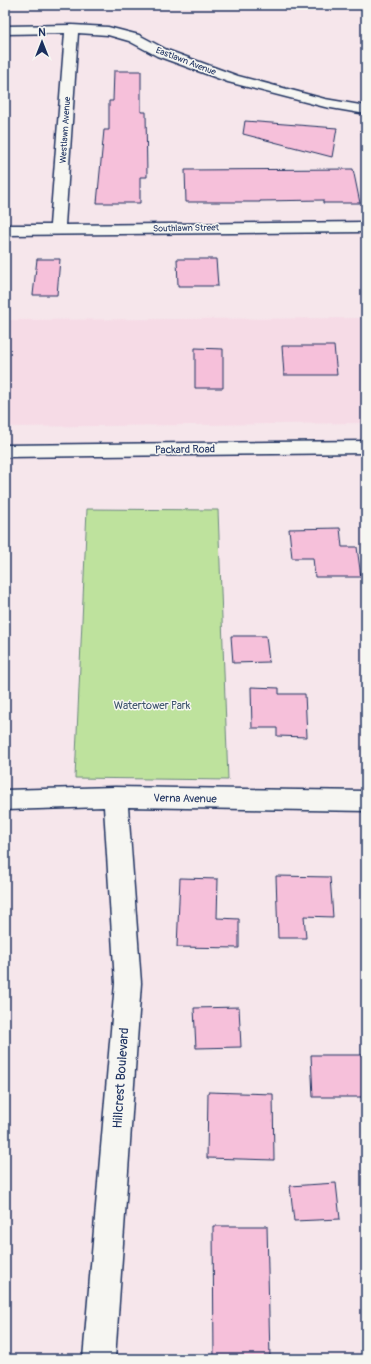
<svg xmlns="http://www.w3.org/2000/svg" width="371" height="1364" viewBox="0 0 371 1364" font-family="Pangolin,sans-serif">
  <rect width="100%" height="100%" fill="#f6e6eb"/>
  <filter id="ink" filterUnits="userSpaceOnUse"><feTurbulence type="fractalNoise" baseFrequency=".025" numOctaves="2"/><feDisplacementMap in="SourceGraphic" scale="8" xChannelSelector="R" yChannelSelector="G"/><feConvolveMatrix kernelMatrix="1 2 1 2 8 2 1 2 1" color-interpolation-filters="sRGB"/></filter>
  <g filter="url(#ink)">
    <path fill="#f6dbe6" d="M366,318V423L5,427V320Z"/>
    <path fill="#bee29d" stroke="#6c887e" d="M87,509L218,510L228,780L75,778Z"/>
    <path fill="#f6c0da" stroke="#1b2f5e" d="M114,71H141V112H146L147,177H140V203H97L104,130H109V101H113Z
      M245,121L337,128L332,157L243,134Z
      M353,169L360,203H323V200L260,201V202H186L185,170Z
      M37,259H60L57,295H33Z
      M177,259H216L218,286H178Z
      M282,346H334L337,375H284Z
      M195,348L223,349V388H195Z
      M340,528L342,547H357L361,577H315L313,558H292L289,529Z
      M231,636H266L269,662L233,663Z
      M251,687L279,688V694H305L307,737L277,736V728H252Z
      M276,876L330,877L333,917L304,916L306,938H278Z
      M180,878L218,879L217,918L239,919V948L177,947Z
      M239,1007L241,1047L196,1048L194,1008Z
      M311,1055H366V1097H313Z
      M208,1092L273,1094L274,1160L207,1158Z
      M336,1183L340,1219L294,1221L290,1186Z
      M213,1226H267L270,1359H214Z"/>
    <g fill="none" stroke-linecap="round" stroke-linejoin="round">
      <g stroke="#1b2f5e" stroke-width="3">
        <path id="minor" d="M72,25L108,27L139,35L167,50L238,76L325,99L366,106V114L325,107L228,82L157,56L129,41L108,35L78,33L65,225L366,222V232L5,235V225H50L65,33L5,34V26Z
          M115,787L366,791V811L128,807L141,983L115,1359H83L115,983L104,807L5,810V790Z"/>
      </g>
      <g stroke="#1b2f5e" stroke-width="3">
        <path id="secondary" d="M366,441V453L5,457V445Z"/>
      </g>
      <use href="#minor" fill="#f6f6f2" fill-rule="evenodd"/>
      <use href="#secondary" fill="#f6f6f2" fill-rule="evenodd"/>
    </g>
  </g>
  <g text-anchor="middle" stroke-width="3" stroke-linejoin="round" paint-order="stroke">
    <g font-size="9" fill="#1b2f5e" stroke="#f6f6f2">
      <text transform="translate(186 61) rotate(21)" y="3">Eastlawn Avenue</text>
      <text transform="translate(65 130) rotate(-86)" y="3">Westlawn Avenue</text>
      <text transform="translate(186 228) rotate(-1)" y="3">Southlawn Street</text>
    </g>
    <g font-size="11" fill="#1b2f5e" stroke="#f6f6f2">
      <text transform="translate(185 449) rotate(-1)" y="4">Packard Road</text>
      <text transform="translate(185 798) rotate(1)" y="4">Verna Avenue</text>
    </g>
    <g font-size="11" fill="#3c536b" stroke="#f6f6f2">
      <text x="152" y="709">Watertower Park</text>
    </g>
    <g font-size="13" fill="#1b2f5e" stroke="#f6f6f2">
      <text transform="translate(120 1078) rotate(-86)" y="5">Hillcrest Boulevard</text>
    </g>
  </g>
  <rect width="371" height="1364" fill="none" stroke="#f6f6f2" stroke-width="20"/>
  <rect x="10" y="10" width="351" height="1344" fill="none" stroke="#1b2f5e" stroke-width="1.5" filter="url(#ink)"/>
  <g transform="translate(42 42)" stroke="#f6f6f2" stroke-width="3" paint-order="stroke">
  <path d="M0-3L7 15L0 10L-7 15Z" fill="#1b2f5e"/>
  <text y="-6" font-size="11" font-weight="bold" text-anchor="middle" fill="#1b2f5e">N</text>
  </g>
</svg>
